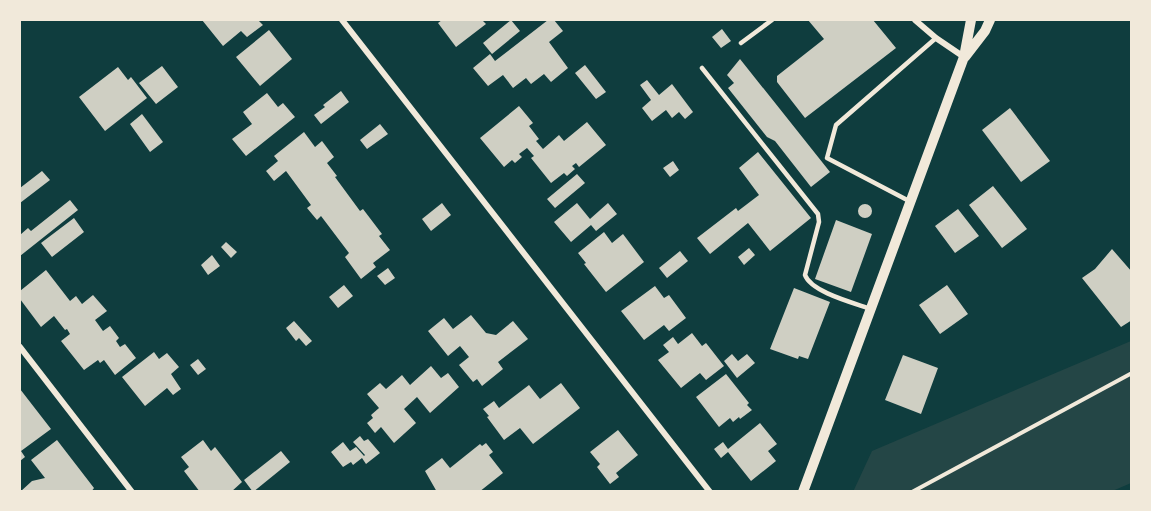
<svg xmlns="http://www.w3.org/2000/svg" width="1151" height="511" viewBox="0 0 1151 511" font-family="Barlow,sans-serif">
  <rect width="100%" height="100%" fill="#0f3d3e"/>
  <path fill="#244646" d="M1131,341V483L1110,492H853L872,451Z"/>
  <path fill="#cfcfc3" d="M202,20H258L263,25L247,37L241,31L223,46Z
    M442,20H482L486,24L456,47L438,23Z
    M511,20L520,31L492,54L483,43Z
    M548,20H554L563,31L549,42L568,68L551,82L544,74L531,84L526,78L513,88L503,75L488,86L473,68L490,54L495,61Z
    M808,20H873L896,48L805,118L777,82V76L824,39Z
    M722,29L731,41L721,48L712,37Z
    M269,30L292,59L260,86L236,57Z
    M740,59L830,172L811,187L775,141L767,137L728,88L734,83L727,75Z
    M585,65L606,92L596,99L575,73Z
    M162,66L178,87L156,104L139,83Z
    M118,67L128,80L131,77L147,98L105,131L79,97Z
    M647,80L659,95L672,84L693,112L685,119L679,112L672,118L666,110L652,121L642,108L651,100L640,85Z
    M341,91L349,102L321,124L314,115L325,107L323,105Z
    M267,93L278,107L283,103L295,117L246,156L232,139L252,124L243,112Z
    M519,106L533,123L529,126L539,139L536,141L543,149L559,135L564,141L587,122L606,145L579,167L576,163L572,166L575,169L567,176L564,173L551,183L531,158L534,156L527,148L519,154L522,157L515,163L512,160L504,167L480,138Z
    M1010,108L1050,161L1021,182L982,130Z
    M142,114L163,142L150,152L130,124Z
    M380,124L388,134L367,149L360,140Z
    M304,132L315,147L322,141L334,157L327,163L337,176L335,177L360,211L363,209L382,234L379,236L390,250L373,263L376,267L361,279L345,257L349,253L321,216L317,220L307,208L311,205L286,171L274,181L266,171L278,161L274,156Z
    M758,152L811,218L770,251L748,223L710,254L697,238L736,208L738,211L759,195L739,168Z
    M673,161L679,170L670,177L663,168Z
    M42,171L50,180L20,203V188Z
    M577,174L585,183L555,208L547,199Z
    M993,186L1027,229L1002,248L969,205Z
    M70,200L78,210L20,256V235L28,228L31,231Z
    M442,203L451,215L431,231L422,219Z
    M577,203L590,219L608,203L617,214L596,231L591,225L571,242L554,222Z
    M858 211a7 7 0 1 1 14 0a7 7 0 1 1-14 0Z
    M958,209L979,236L955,253L935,226Z
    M74,218L84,232L52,257L41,243Z
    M836,220L872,234L851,292L815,279Z
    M604,232L612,243L623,234L644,262L606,292L584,264L586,263L578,253Z
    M226,242L237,252L231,258L221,247Z
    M749,248L755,255L744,265L738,257Z
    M1112,249L1132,272V320L1121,327L1082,278L1095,269Z
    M680,251L688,261L667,278L659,268Z
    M212,255L220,266L208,275L201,265Z
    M388,268L395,278L385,285L377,276Z
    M46,270L70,301L76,296L82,304L93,295L107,311L95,320L103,331L110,326L119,338L116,341L120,347L125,344L136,358L115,375L104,360L100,363L98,360L84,370L61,341L70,334L67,329L65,330L54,316L41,327L20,299V291Z
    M344,285L353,296L338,308L329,297Z
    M947,285L968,314L940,334L919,305Z
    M655,286L664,298L669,295L686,318L669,331L664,325L644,340L621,311Z
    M794,288L830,302L808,359L799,356L798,359L770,349Z
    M471,315L486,333L496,335L513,321L528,339L498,362L503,369L482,386L477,379L473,382L459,365L469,357L460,346L448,356L428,331L444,318L453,329Z
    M294,321L312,341L306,346L299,338L296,341L286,328Z
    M692,333L702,346L706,343L724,366L706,380L700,373L681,388L658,360L669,352L663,345L673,337L678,344Z
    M154,352L159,359L167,353L179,367L171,374L181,389L173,395L167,388L145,406L122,377Z
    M732,354L738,361L747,354L755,363L737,378L724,361Z
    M903,355L938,368L921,414L885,400Z
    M198,359L206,369L198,375L190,365Z
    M431,366L441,378L448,373L459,387L430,413L417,397L404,409L416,423L394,443L381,427L375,433L367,423L373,418L371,415L379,408L367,394L380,383L386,389L402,375L410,385Z
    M726,374L749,403L747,405L752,410L740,419L739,417L733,422L730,418L719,427L696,397Z
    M561,383L580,408L533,444L520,428L504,440L487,417L489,416L483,409L494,401L499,408L529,385L540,399Z
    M20,389L51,429L21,451L25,457L20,461Z
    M760,423L777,444L768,451L776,461L751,481L728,452L721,458L714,449L723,442L728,449Z
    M618,430L638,455L616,473L619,477L610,484L597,467L600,464L590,452Z
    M360,436L364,441L368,439L380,453L366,464L362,458L353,465L351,462L343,467L331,452L343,442L350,451L356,447L364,456L365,455L353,442Z
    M57,440L94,488L91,492H20L32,481L45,478L31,460Z
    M203,440L211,451L215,447L242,482L231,492H200L184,471L189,467L181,457Z
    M486,443L493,452L489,455L503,473L479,492H437L425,471L442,458L450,468L480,444L482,446Z
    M281,451L290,462L253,492L244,480Z"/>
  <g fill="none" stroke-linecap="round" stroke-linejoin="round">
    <path stroke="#f1e9da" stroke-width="4" d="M912,492L1132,373"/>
    <path stroke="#f1e9da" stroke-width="4.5" d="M741,43L772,20
      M702,68L818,214L819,222L805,275C811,292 854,303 871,309
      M911,202L827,158L836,125L936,38"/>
    <path stroke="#f1e9da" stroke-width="6" d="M342,20L710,492
      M915,20L936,38L964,57
      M20,347L132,492"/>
    <path stroke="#f1e9da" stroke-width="10" d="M965,57L985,31L990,20
      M803,492L964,57L971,20"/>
  </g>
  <rect width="1151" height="511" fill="none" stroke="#f1e9da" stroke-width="42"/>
</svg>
